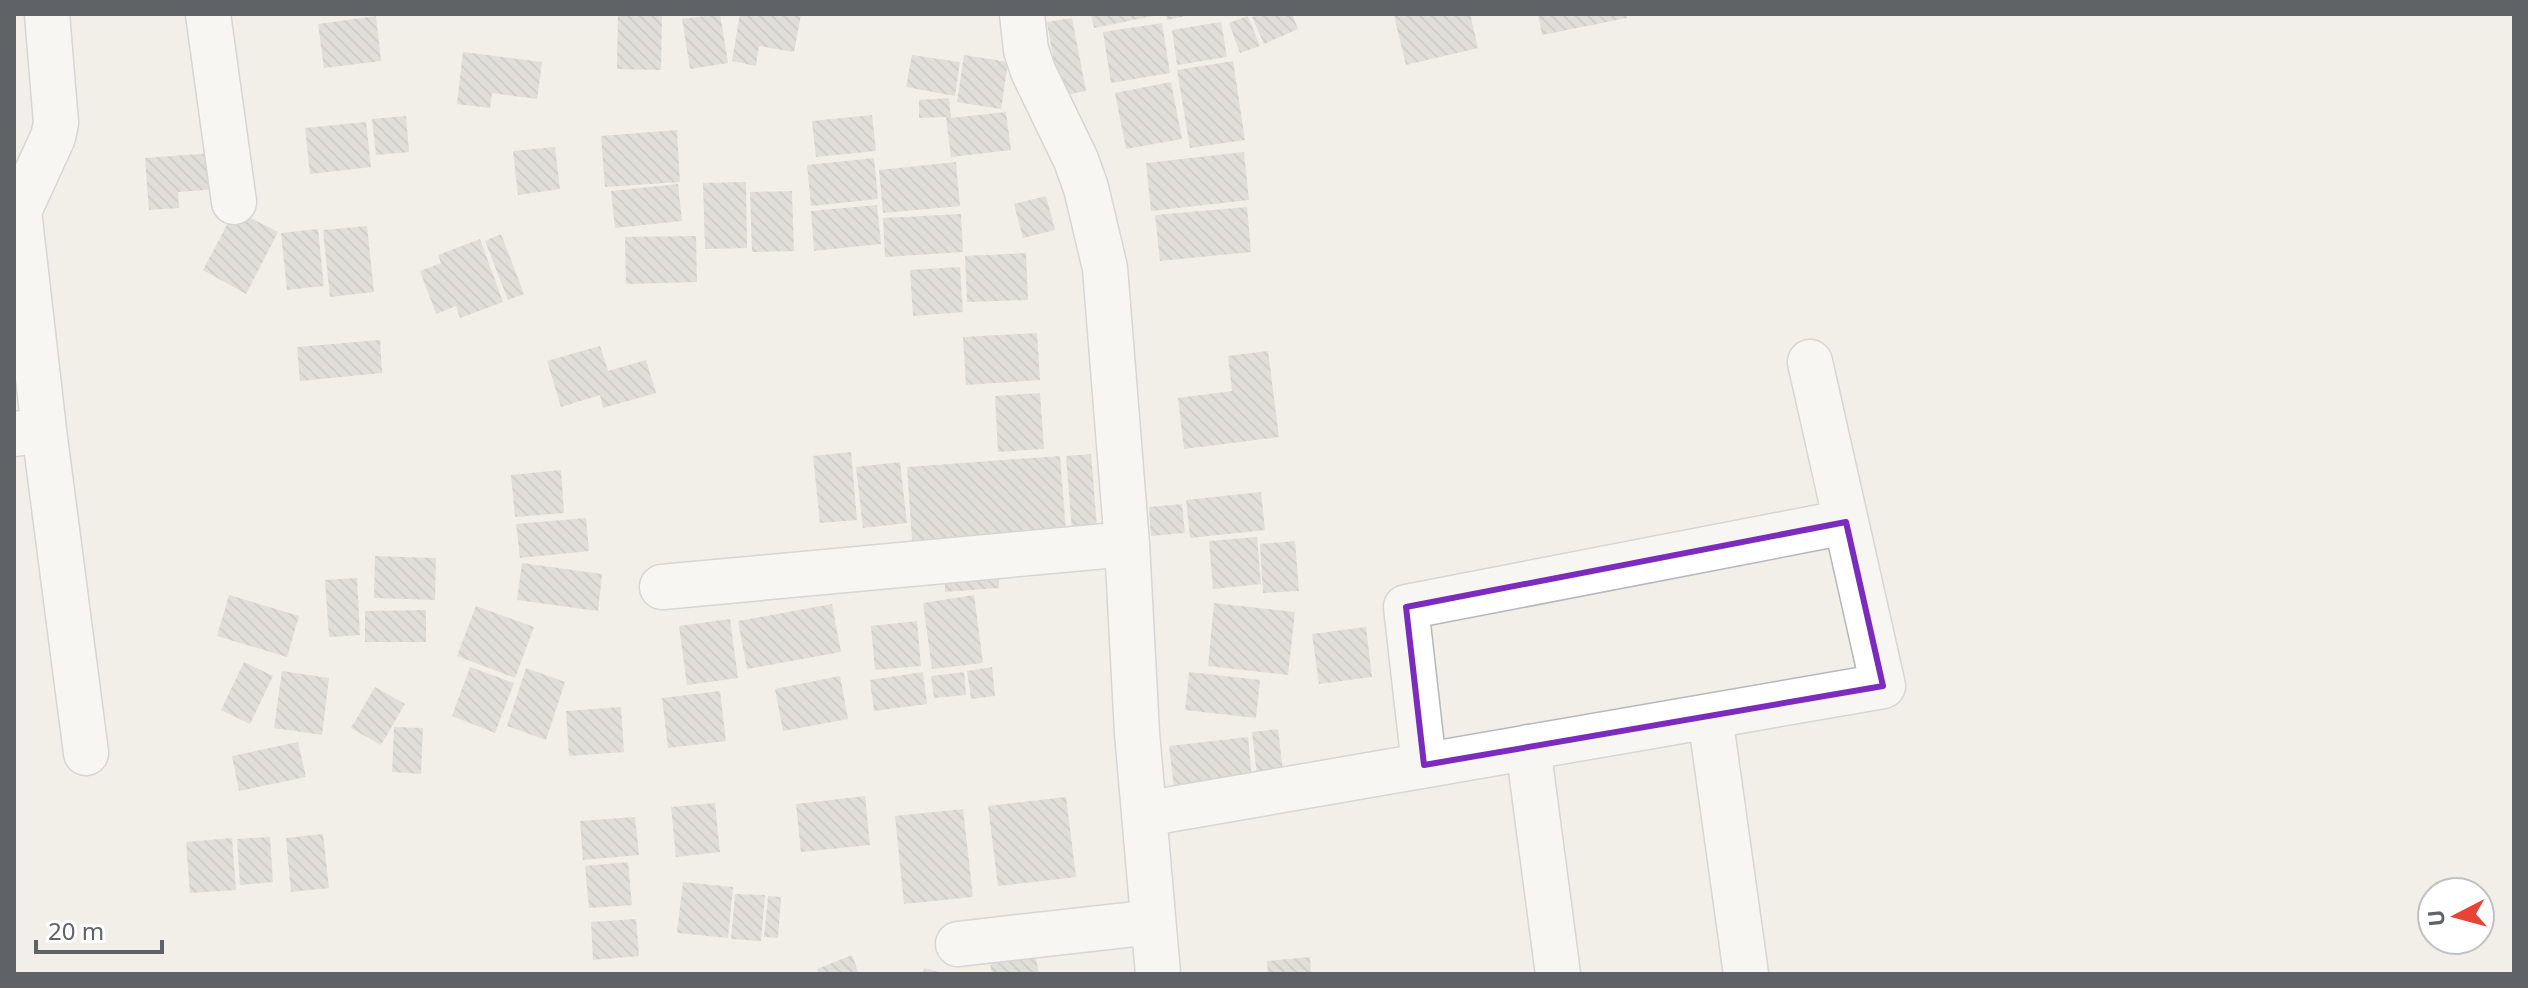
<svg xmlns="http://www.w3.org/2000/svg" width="2528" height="988" viewBox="0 0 2528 988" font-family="'Noto Sans',sans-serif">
  <defs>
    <pattern id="building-back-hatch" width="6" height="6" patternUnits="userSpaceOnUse" patternTransform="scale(2)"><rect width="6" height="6" fill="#cccac5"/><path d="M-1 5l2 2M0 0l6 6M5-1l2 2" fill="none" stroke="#a9a8a4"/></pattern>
  </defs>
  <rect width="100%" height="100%" fill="#f1efe8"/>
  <path fill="url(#building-back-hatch)" d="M618,14H662L661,70L617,69Z
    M720,14L728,63L690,69L682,19Z
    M740,14H801L794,52L759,46L756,66L732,61Z
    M1091,14H1158V15L1094,28Z
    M1166,14H1191V15L1167,20Z
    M1259,14H1292L1298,29L1264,44L1252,17Z
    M1403,14H1470L1478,48L1406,65L1394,16Z
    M1538,14H1626L1627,18L1542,35Z
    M376,16L381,61L324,68L318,24Z
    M1248,16L1260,46L1240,53L1229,23Z
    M1072,18L1086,91L1060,96L1047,22Z
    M1221,22L1227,57L1177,65L1172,30Z
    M1162,23L1170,73L1111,83L1103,32Z
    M463,52L542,62L537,99L492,93L490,108L457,104Z
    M912,55L960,62L955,96L906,87Z
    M964,55L1008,62L1001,109L957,102Z
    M1233,61L1245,140L1190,148L1177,70Z
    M1171,82L1182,139L1126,149L1115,93Z
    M949,98L951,118L1006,112L1011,150L951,157L946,117L919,118V100Z
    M872,115L876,151L816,157L812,121Z
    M406,116L409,152L376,155L372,119Z
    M366,122L371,167L310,174L305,128Z
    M677,130L680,182L605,187L601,136Z
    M555,147L560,189L518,195L513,151Z
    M1244,152L1249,200L1151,211L1146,163Z
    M214,153L217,189L178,192L179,208L149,210L145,158Z
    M874,158L878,199L811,206L807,165Z
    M956,162L960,206L883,213L879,170Z
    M746,182L747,248L705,249L703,183Z
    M678,184L682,221L615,228L611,191Z
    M792,191L794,251L752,252L750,192Z
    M1046,196L1055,230L1023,238L1014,204Z
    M877,205L881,244L814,251L811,211Z
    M1247,207L1251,252L1160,261L1155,215Z
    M235,210L278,232L246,294L203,270Z
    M961,214L963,252L885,257L883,218Z
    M367,226L374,292L330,297L323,230Z
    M318,229L324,286L287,290L281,233Z
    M501,234L524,294L508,300L485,241Z
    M696,236L697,282L626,284L625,237Z
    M480,239L503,302L460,318L456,306L436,314L420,271L441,263L438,255Z
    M1026,253L1028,300L967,302L965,256Z
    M960,267L963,312L913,316L910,270Z
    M1037,333L1040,380L966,385L963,337Z
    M380,340L382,373L300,381L297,347Z
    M600,346L608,371L646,360L656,393L603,408L600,395L561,407L547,361Z
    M1268,351L1279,437L1184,449L1178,398L1232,391L1228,356Z
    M1040,393L1044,449L998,452L995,396Z
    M851,452L857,520L820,523L813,456Z
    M1091,454L1098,540L1073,543L1066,456Z
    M1060,456L1067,544L913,555L907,467Z
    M900,462L907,523L863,528L856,467Z
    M561,470L564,513L515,517L511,475Z
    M1261,492L1265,530L1190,538L1186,500Z
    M1182,504L1185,533L1151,536L1149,507Z
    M586,518L589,551L520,558L516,524Z
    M1257,537L1261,584L1213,589L1209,541Z
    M1295,541L1299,591L1263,593L1260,544Z
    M375,556L436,558L435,600L374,598Z
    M522,563L602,574L598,611L517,600Z
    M999,573V588L945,592V578Z
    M357,578L360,635L329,637L325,580Z
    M229,595L299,616L287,657L217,636Z
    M974,595L983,663L932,669L923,603Z
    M1214,603L1295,612L1288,675L1208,666Z
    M832,604L841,652L747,669L738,621Z
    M476,606L534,627L515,678L457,656Z
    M426,610V642H365V611Z
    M730,619L738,678L687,685L679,626Z
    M917,621L921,666L875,670L871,626Z
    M1366,627L1372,677L1319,684L1312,634Z
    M244,662L273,676L250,724L221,710Z
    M470,667L514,683L495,733L452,716Z
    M992,667L995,696L971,699L967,671Z
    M526,668L565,682L546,740L507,726Z
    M282,671L329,678L322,735L274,728Z
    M923,672L927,704L874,711L870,680Z
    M964,672L966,695L934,698L931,676Z
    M1189,672L1260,680L1256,718L1185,710Z
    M840,676L848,719L783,731L775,689Z
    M375,687L405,704L381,745L351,728Z
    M720,691L726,741L668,748L662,698Z
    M621,707L624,752L569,756L566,711Z
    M394,727L423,728L421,774L392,772Z
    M1278,729L1285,788L1259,791L1252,732Z
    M1248,737L1252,779L1174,788L1169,746Z
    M298,742L306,777L239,791L232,756Z
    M865,796L870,845L801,852L796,804Z
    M1066,797L1076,877L998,886L988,806Z
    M715,803L720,852L676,857L671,807Z
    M963,809L973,897L904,904L895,816Z
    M635,817L639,855L583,860L580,821Z
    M323,834L329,888L291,892L286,838Z
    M270,837L273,882L240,885L237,839Z
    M232,838L236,890L190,893L186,842Z
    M628,862L632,905L589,908L585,866Z
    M683,882L733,887L728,938L677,933Z
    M735,894L765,895L761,941L731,939Z
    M768,896L781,897L778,938L764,937Z
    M636,919L639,956L593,960L591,922Z
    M1033,943L1039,974H992L988,952Z
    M852,955L859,974H819L817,969Z
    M1310,957L1311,974H1268L1267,961Z
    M924,968L942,973V974H923Z"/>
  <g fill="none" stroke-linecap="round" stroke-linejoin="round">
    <g stroke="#b5b8bc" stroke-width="47">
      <path id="street" d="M208,14L234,202
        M1022,14L1026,50L1033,71L1076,160L1086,188L1105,268L1127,544L1137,733L1158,974
        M44,430L86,753
        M14,434L44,430L19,211L53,137L56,123L47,14
        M662,587L1127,544
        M1710,716L1746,974
        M1528,747L1558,974
        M1424,765L1406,607L1846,522
        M1144,814L1883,686L1810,362
        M958,944L1153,922"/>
    </g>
    <use href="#street" stroke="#fff" stroke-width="44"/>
  </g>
  <path d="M0 0H2528V988H0ZM1846,522L1883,686L1424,765L1406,607Z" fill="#f1efe8" fill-opacity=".55" fill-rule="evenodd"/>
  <path fill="none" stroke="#7b2cbf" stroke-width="6" stroke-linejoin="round" d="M1846,522L1883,686L1424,765L1406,607Z"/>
  <rect width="2528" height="988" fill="none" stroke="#5f6368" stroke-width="32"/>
  <g transform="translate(2456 916) rotate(264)"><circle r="38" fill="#ffffff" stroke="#bfc1c3" stroke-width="2"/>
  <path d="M0-6L14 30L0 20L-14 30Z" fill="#ea4335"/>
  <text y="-12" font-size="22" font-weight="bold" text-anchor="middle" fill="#5f6368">U</text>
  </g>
  <path d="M36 940v12h126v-12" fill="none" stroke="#5f6368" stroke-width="4"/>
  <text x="48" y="940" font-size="24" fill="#5f6368" stroke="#ffffff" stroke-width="6" paint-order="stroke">20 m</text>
</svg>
